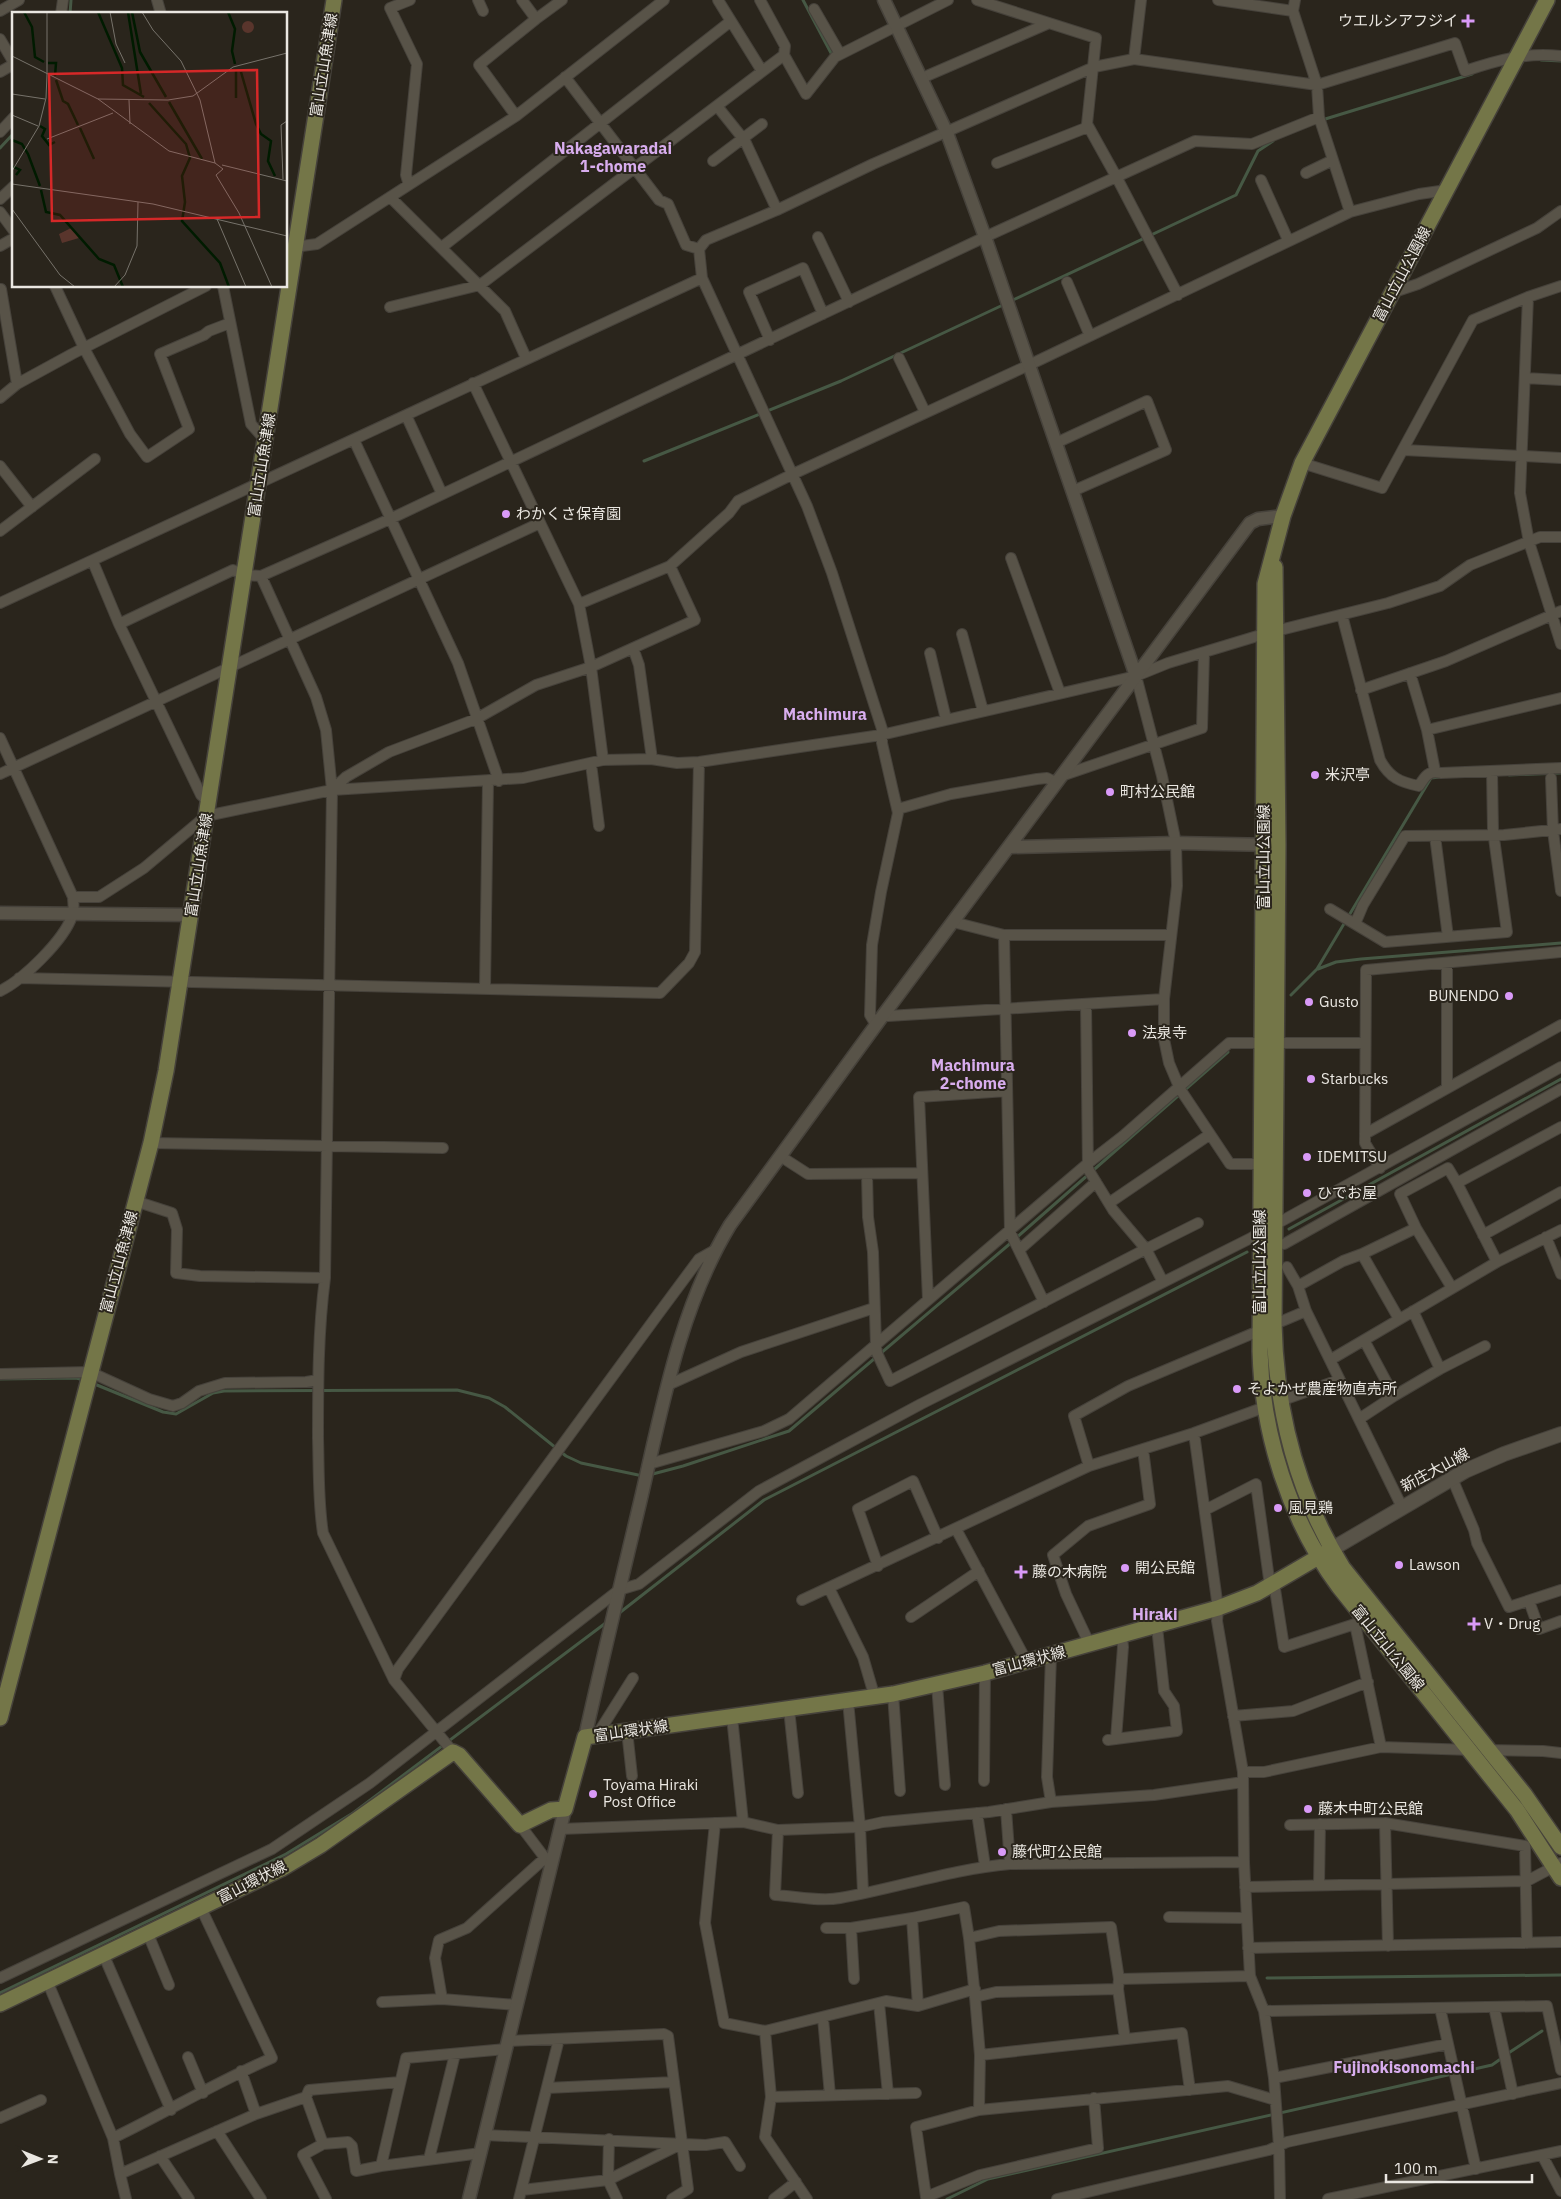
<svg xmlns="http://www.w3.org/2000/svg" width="1561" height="2199" viewBox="0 0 1561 2199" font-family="'IBM Plex Sans','Noto Sans JP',sans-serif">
  <rect width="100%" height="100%" fill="#2a251c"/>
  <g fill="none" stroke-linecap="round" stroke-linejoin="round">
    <path stroke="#465844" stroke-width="3" d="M803,0L831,53
      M70,14L71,0
      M1541,60L1561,61
      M1322,120L1472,74
      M0,148L14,133
      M1011,301L1236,195L1258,151L1273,141
      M644,461L841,381L1005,304
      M1509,775L1561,773
      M1318,969L1336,962L1361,959L1561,943
      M1291,995L1317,969L1431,778L1440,777
      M1289,1229L1561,1079
      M1016,1238L1228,1052
      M0,1379L76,1378L84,1380
      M92,1383L163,1412L176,1414L213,1393L224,1391L457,1390L489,1398L505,1407L566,1456L581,1463L643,1476
      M649,1475L683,1466L789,1431L1012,1242
      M618,1614L764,1500L1247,1252
      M1267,1978L1561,1975
      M0,1993L286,1854L353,1813L607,1622
      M1507,2054L1542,2031
      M947,2199L988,2179L1492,2065L1502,2058"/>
    <g stroke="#46423b" stroke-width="12">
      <path id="minor" d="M157,0L161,14
        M478,0L483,11
        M718,0L762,71
        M760,0L785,46L784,55
        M977,0L1096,38L1087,124L1117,178L1178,295
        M1218,0L1293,11
        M1295,0L1293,11L1317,85L1319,117L1350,212
        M814,9L840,54
        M0,11L19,0
        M61,14L63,0
        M536,19L562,0
        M0,39L14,63
        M1134,59L1141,0
        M0,72L14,64
        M565,77L659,200L668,204L686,245L699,249
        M922,78L1047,24
        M717,106L745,141L777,210
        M516,116L479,65L536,19L522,0
        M0,132L14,117
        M713,161L762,124
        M997,163L1088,127
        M1306,173L1333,160
        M1261,180L1288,240
        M409,185L406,175L417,64L390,8L410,0
        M390,197L505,311L526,358
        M0,199L14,186
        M0,212L14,231
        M818,237L849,302
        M0,246L14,238
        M442,247L731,21
        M286,248L317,244L516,116L664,0
        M1067,282L1090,336
        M55,286L84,348L130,434L147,457L189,429L160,354L204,335L209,331L230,323
        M223,286L251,424L265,440
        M1,289L17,384
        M1394,292L1418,284L1537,228L1561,211
        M1528,297L1520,493L1529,542L1561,644
        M390,307L480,285L784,55L806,94L835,57L948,0
        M770,340L749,292L803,268L823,314
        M899,358L925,412
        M1525,378L1561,380
        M473,383L579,604L591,667L603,760
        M0,398L17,384L72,354L206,286
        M406,415L442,494
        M354,440L458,663L499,781
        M1056,443L1147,401L1166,450L1073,491
        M1404,450L1561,458
        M1302,463L1382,488L1473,320L1528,297L1561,286
        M0,466L32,507
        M0,531L95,459
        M1011,558L1060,693
        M93,562L119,624L201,795L209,802
        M261,576L316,697L326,730L332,790L325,1278C318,1332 318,1384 318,1438C319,1470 318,1502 323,1533L394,1680L453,1752
        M0,603L702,278
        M579,604L670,566L729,513L738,501L793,474L1029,365L1350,212L1419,194L1447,190
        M1342,615L1380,760C1390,778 1400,782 1419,786C1425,776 1429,770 1441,773L1561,768
        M119,624L233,570L245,575L261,576L390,519L985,237L1195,141L1252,144L1319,117
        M962,634L983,711
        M633,648L639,665L652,759
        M930,653L946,719
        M1410,673L1427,730L1435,771
        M1136,676L1162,776L1176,843L1177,886L1164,999V1039L1169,1063L1180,1089L1230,1164H1265
        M1361,690L1446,661L1561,611
        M1427,730L1561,698
        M0,738L73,897C73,903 75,910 72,916C64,940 23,980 0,991
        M591,764L599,826
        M0,774L540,523
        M1061,776L1202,728L1204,653
        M1551,778L1553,831L1561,891
        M332,790L346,777L389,752L476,719L536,685L591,667L695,620L670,566
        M898,809L951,794L1037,779L1047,778L1057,783
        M1435,836L1448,937
        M73,897H99L144,868L206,816L332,790L523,778L603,760L651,759L677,763L699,762L881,735L1136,676L1168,663L1264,634L1388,603L1440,586L1470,565L1540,537H1561
        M1330,909L1385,942L1507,932L1493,831L1492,771
        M953,922L1004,935H1171
        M1355,924L1363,905L1405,836L1504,835L1561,829
        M1004,935L1010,1232L1044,1302
        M19,978L660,993L689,963L695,952L699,762
        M485,988L488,782
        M884,1014L888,1016L1164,999
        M876,1025L870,1015L872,945L881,892L898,813L882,743V729L832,573L807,506L702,278L699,249L706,240L777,210L873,164L1094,67L1134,59L1317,85L1455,43L1465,71C1498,60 1526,52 1561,56
        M1447,1087V964
        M1365,1134L1561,1025
        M151,1143L443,1148
        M780,1156L808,1174L922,1173
        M1380,1168L1365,1143L1366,970L1561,952
        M867,1175L868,1217L873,1252L876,1345L877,1353L890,1381L1146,1249L1113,1210L1088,1169L1086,1004
        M135,1201L172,1213L177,1229L176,1273L200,1276L325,1278
        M1109,1203L1209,1135
        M1483,1235L1561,1192
        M1546,1237L1561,1274
        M1284,1244L1561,1089
        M1019,1250L1096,1182
        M1497,1262L1457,1183L1561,1127
        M1287,1267L1298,1286
        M1163,1282L1146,1249L1198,1223
        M1452,1288L1416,1228L1400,1194L1448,1168L1457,1183
        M928,1299L919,1097L1007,1091
        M1306,1311L1298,1286L1343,1261L1362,1254
        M1399,1319L1362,1254L1416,1228
        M1364,1340L1394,1396L1440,1369L1413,1311
        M1330,1360L1497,1262L1561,1230
        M1440,1369L1485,1346
        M0,1374L90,1372L149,1399L173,1406L182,1403L199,1391L225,1383L306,1382L318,1380
        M668,1385L741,1352L874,1308
        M1280,1401L1339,1380
        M1359,1419L1394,1396
        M1194,1433L1218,1608L1217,1621L1243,1772L1244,1862L1250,1976L1264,2011L1274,2078L1279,2146L1280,2199
        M649,1464L764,1431L789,1419L1087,1164L1123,1136L1229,1043H1365
        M1089,1466L1074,1416L1128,1386L1306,1311L1402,1507
        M1452,1478L1474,1530L1477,1543L1509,1607L1561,1590
        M1205,1510L1256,1484L1270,1586
        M956,1529L1027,1662
        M878,1566L858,1509L913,1481L938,1538
        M1274,1583L1284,1647L1355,1624L1381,1747
        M829,1588L863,1657L875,1698
        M802,1600L1089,1466L1194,1433L1265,1407
        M1529,1601L1539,1629L1561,1621
        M911,1617L979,1571
        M1090,1645L1066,1594L1053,1555L1088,1526L1150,1504L1143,1449
        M1051,1655L1047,1777L1051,1802
        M394,1680L398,1669L656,1317L699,1259L715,1250
        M937,1685L945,1785
        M893,1694L900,1791
        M848,1701L860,1827L863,1892
        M789,1709L798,1793
        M1233,1716L1293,1711L1368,1682
        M732,1717L743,1822
        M627,1731L632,1776
        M597,1735L633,1678
        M1116,1739L1123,1647L1122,1636
        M1108,1740L1177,1731L1174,1706L1164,1691L1157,1627
        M1486,1750L1543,1751L1561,1753
        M1243,1772H1264L1381,1747L1472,1750
        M984,1781L985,1673
        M1006,1809L1010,1864
        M977,1813L985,1866
        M715,1823L705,1923L724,2023L765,2031L886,2001L918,2006L912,1918L964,1907L969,1938
        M520,1825L548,1862
        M1290,1825L1385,1823
        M560,1829L743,1822L778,1830L860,1827L883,1822L989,1812L1051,1802L1154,1795L1243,1782
        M778,1830L775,1895C795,1896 820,1902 840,1898C897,1888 952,1869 1010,1864L1244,1862
        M1319,1885L1320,1824
        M1245,1887L1527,1881L1561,1863
        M1169,1917L1246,1918
        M826,1928H851L912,1918
        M851,1928L854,1979
        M148,1934L169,1985
        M1388,1946L1385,1823L1525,1846L1527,1943
        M1248,1948L1561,1942
        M104,1956L171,2110
        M0,1978L272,1849L370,1783L619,1590L639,1584L759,1491L921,1404L1251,1238L1561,1067
        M48,1983L113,2138L120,2174
        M1118,1989L1125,2039
        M975,1997L969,1938L999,1931L1111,1927L1119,1979
        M442,1999L435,1958L439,1940L467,1928L545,1858
        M382,2002L442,1999L517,2005
        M879,2003L888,2094
        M918,2006L975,1989
        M1494,2007L1513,2094
        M1440,2008L1476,2169
        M1264,2011L1547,2006L1561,2070
        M823,2018L830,2095
        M765,2031L771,2097L765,2137L807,2199
        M508,2041L664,2034L668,2036L688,2189L672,2199
        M980,2055L1182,2033L1190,2090
        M188,2057L203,2093
        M241,2071L256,2114
        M1274,2078L1448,2044
        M547,2088L674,2082
        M306,2097L323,2144L348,2142L352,2146L356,2171L381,2166
        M771,2097L916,2093
        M1094,2098L1098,2148L980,2175L926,2197L916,2127L979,2110L1228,2086L1275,2100
        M979,2110L980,2055L975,1997L996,1992L1118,1989L1119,1979L1250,1976
        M0,2118L41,2100
        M217,2131L261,2199
        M485,2135L706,2145L725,2142L740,2166
        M113,2138C167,2112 218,2081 272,2058L201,1908
        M609,2139L608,2180L617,2199
        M323,2144L303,2155L326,2199
        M481,2153L381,2166L406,2058L506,2049
        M1542,2155L1561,2191
        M160,2156L189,2199
        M429,2159L455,2054
        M522,2190L608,2180L681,2144
        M126,2199L120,2174L256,2114L306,2097L309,2090L400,2082
        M519,2199L559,2039
        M774,2199L796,2182
        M1057,2199L1269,2150L1287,2142L1561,2083
        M1328,2199L1561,2151"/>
    </g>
    <g stroke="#46423b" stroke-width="15">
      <path id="tertiary" d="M884,0L947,133L985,237L1136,676
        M1011,847L1176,843L1273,845
        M0,913L191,915
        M585,1737C603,1656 623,1575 642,1494C663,1402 681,1306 730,1225L884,1014L1250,523L1258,519L1283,516
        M469,2199L565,1809"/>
    </g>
    <g stroke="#46423b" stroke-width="16">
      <path id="secondary" d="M1332,1549L1465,1471L1504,1454L1561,1434"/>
    </g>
    <g stroke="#46423b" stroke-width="18">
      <path id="primary" d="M1547,0L1302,463L1283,516L1265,584L1260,1351C1262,1433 1289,1520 1339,1587L1517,1810L1561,1878
        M1275,567L1278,845L1274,1324C1276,1411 1297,1494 1343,1568L1525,1795L1561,1847
        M0,1718L151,1143L166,1071L334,0
        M0,2004L281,1869L321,1845L453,1752L459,1755L520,1825L551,1810L565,1809L585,1737L893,1694L985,1673L1218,1608L1257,1593L1332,1549"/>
    </g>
    <use href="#minor" stroke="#585348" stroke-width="10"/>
    <use href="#tertiary" stroke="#585348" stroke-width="12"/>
    <use href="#secondary" stroke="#585348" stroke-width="14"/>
    <use href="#primary" stroke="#747648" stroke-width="15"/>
  </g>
  <g fill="#d99af7" stroke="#2a251c" stroke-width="2">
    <path d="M1465.5 13.5h5v5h5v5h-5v5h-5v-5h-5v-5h5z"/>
    <circle cx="506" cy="514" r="5"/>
    <circle cx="1315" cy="775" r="5"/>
    <circle cx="1110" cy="792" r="5"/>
    <circle cx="1509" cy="996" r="5"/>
    <circle cx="1309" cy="1002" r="5"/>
    <circle cx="1132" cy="1033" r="5"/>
    <circle cx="1311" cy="1079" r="5"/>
    <circle cx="1307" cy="1157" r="5"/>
    <circle cx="1307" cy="1193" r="5"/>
    <circle cx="1237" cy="1389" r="5"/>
    <circle cx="1278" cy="1508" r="5"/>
    <circle cx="1399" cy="1565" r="5"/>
    <circle cx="1125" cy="1568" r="5"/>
    <path d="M1018.5 1564.5h5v5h5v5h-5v5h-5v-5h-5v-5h5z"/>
    <path d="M1471.5 1616.5h5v5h5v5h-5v5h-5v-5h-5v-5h5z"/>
    <circle cx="593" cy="1794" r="5"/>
    <circle cx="1308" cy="1809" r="5"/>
    <circle cx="1002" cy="1852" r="5"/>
  </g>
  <g text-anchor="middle" stroke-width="4" stroke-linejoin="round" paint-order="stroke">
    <g font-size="15" fill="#eae7e1" stroke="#2a251c" text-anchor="start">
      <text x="1458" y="26" text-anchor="end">ウエルシアフジイ</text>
      <text x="516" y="519">わかくさ保育園</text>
      <text x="1325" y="780">米沢亭</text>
      <text x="1120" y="797">町村公民館</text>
      <text x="1499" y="1001" text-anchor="end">BUNENDO</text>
      <text x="1319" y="1007">Gusto</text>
      <text x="1142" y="1038">法泉寺</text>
      <text x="1321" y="1084">Starbucks</text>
      <text x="1317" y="1162">IDEMITSU</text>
      <text x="1317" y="1198">ひでお屋</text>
      <text x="1247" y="1394">そよかぜ農産物直売所</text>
      <text x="1288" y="1513">風見鶏</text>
      <text x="1409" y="1570">Lawson</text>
      <text x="1135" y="1573">開公民館</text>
      <text x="1032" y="1577">藤の木病院</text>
      <text x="1484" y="1629">V・Drug</text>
      <text x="603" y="1790">Toyama Hiraki<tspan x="603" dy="17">Post Office</tspan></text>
      <text x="1318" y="1814">藤木中町公民館</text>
      <text x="1012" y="1857">藤代町公民館</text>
    </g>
    <g font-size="15" fill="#eae7e1" stroke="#2a251c">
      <text transform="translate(324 65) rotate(-81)" y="5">富山立山魚津線</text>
      <text transform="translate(1402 274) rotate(-62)" y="5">富山立山公園線</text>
      <text transform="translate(262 465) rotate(-81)" y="5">富山立山魚津線</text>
      <text transform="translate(1264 857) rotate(-90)" y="5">富山立山公園線</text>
      <text transform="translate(199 865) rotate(-81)" y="5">富山立山魚津線</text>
      <text transform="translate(119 1262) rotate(-75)" y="5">富山立山魚津線</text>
      <text transform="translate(1260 1262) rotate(-90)" y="5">富山立山公園線</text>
      <text transform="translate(1435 1470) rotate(-28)" y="5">新庄大山線</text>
      <text transform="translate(1388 1648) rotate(51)" y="5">富山立山公園線</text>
      <text transform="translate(1029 1661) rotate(-15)" y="5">富山環状線</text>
      <text transform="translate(631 1731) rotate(-8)" y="5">富山環状線</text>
      <text transform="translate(252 1882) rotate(-27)" y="5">富山環状線</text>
    </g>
    <g font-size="16" font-weight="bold" fill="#d8adee" stroke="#2a251c">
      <text x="613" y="154">Nakagawaradai<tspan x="613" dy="18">1-chome</tspan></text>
      <text x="825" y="720">Machimura</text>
      <text x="973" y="1071">Machimura<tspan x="973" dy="18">2-chome</tspan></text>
      <text x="1155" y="1620">Hiraki</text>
      <text x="1404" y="2073">Fujinokisonomachi</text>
    </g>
  </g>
  <g transform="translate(12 12)">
    <rect width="275" height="275" fill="#2a251c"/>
    <path d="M230 15a6 6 0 1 1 12 0a6 6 0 1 1-12 0ZM59,216L67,226L50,231L47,222Z" fill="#59352c"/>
    <path fill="none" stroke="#001b00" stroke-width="2.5" d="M12,0L20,15L23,45L32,50M86,0L110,56L111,73L132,85M116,0L129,82M120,0L128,40L154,85M216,0L223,17L220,39L223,52M36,51H44L43,64M224,57V86M229,60L244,112L249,122L259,129L256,149L263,164M44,68L51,89L56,92L66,113M157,90L190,147M137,91L174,132L178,146L170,164L173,190L170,209L208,251L217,275M28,114L33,117L30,124L37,133L43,130M68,116L82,147M0,128L10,132L16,142L28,174M0,154L8,158L4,163M29,178L34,200L48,203L87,247L102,253L111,275"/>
    <path fill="none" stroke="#77736b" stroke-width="1" d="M98,0L104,32L113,51M130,0L141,18L169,49L188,88L203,151L211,157L204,163L227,201L260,275M0,44L86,87L156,88L181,84L221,55L275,41M35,62V0M0,82L33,87M86,87L157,139L203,151M117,88L118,112M0,103L26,114M35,127L101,101M210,153L275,169M0,159L27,114L34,86L35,62M271,167L269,113L275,109M0,172L141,192L275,224M0,197L48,263L63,275M205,207L234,275M102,275L113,263L125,234L126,190"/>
    <path fill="#d62828" fill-opacity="0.15" stroke="#d62828" stroke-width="2.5" d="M245,58L247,205L40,209L37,62Z"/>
    <rect width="275" height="275" fill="none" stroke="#eae7e1" stroke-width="2.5"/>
  </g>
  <g transform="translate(40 2159) rotate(91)" stroke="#2a251c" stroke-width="4" paint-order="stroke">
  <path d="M0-4L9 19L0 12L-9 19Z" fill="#eae7e1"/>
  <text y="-8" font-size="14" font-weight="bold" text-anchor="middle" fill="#eae7e1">N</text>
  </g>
  <path d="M1386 2174v8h146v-8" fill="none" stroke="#eae7e1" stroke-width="2.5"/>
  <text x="1394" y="2174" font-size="15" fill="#eae7e1" stroke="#2a251c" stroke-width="4" paint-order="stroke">100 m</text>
</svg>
